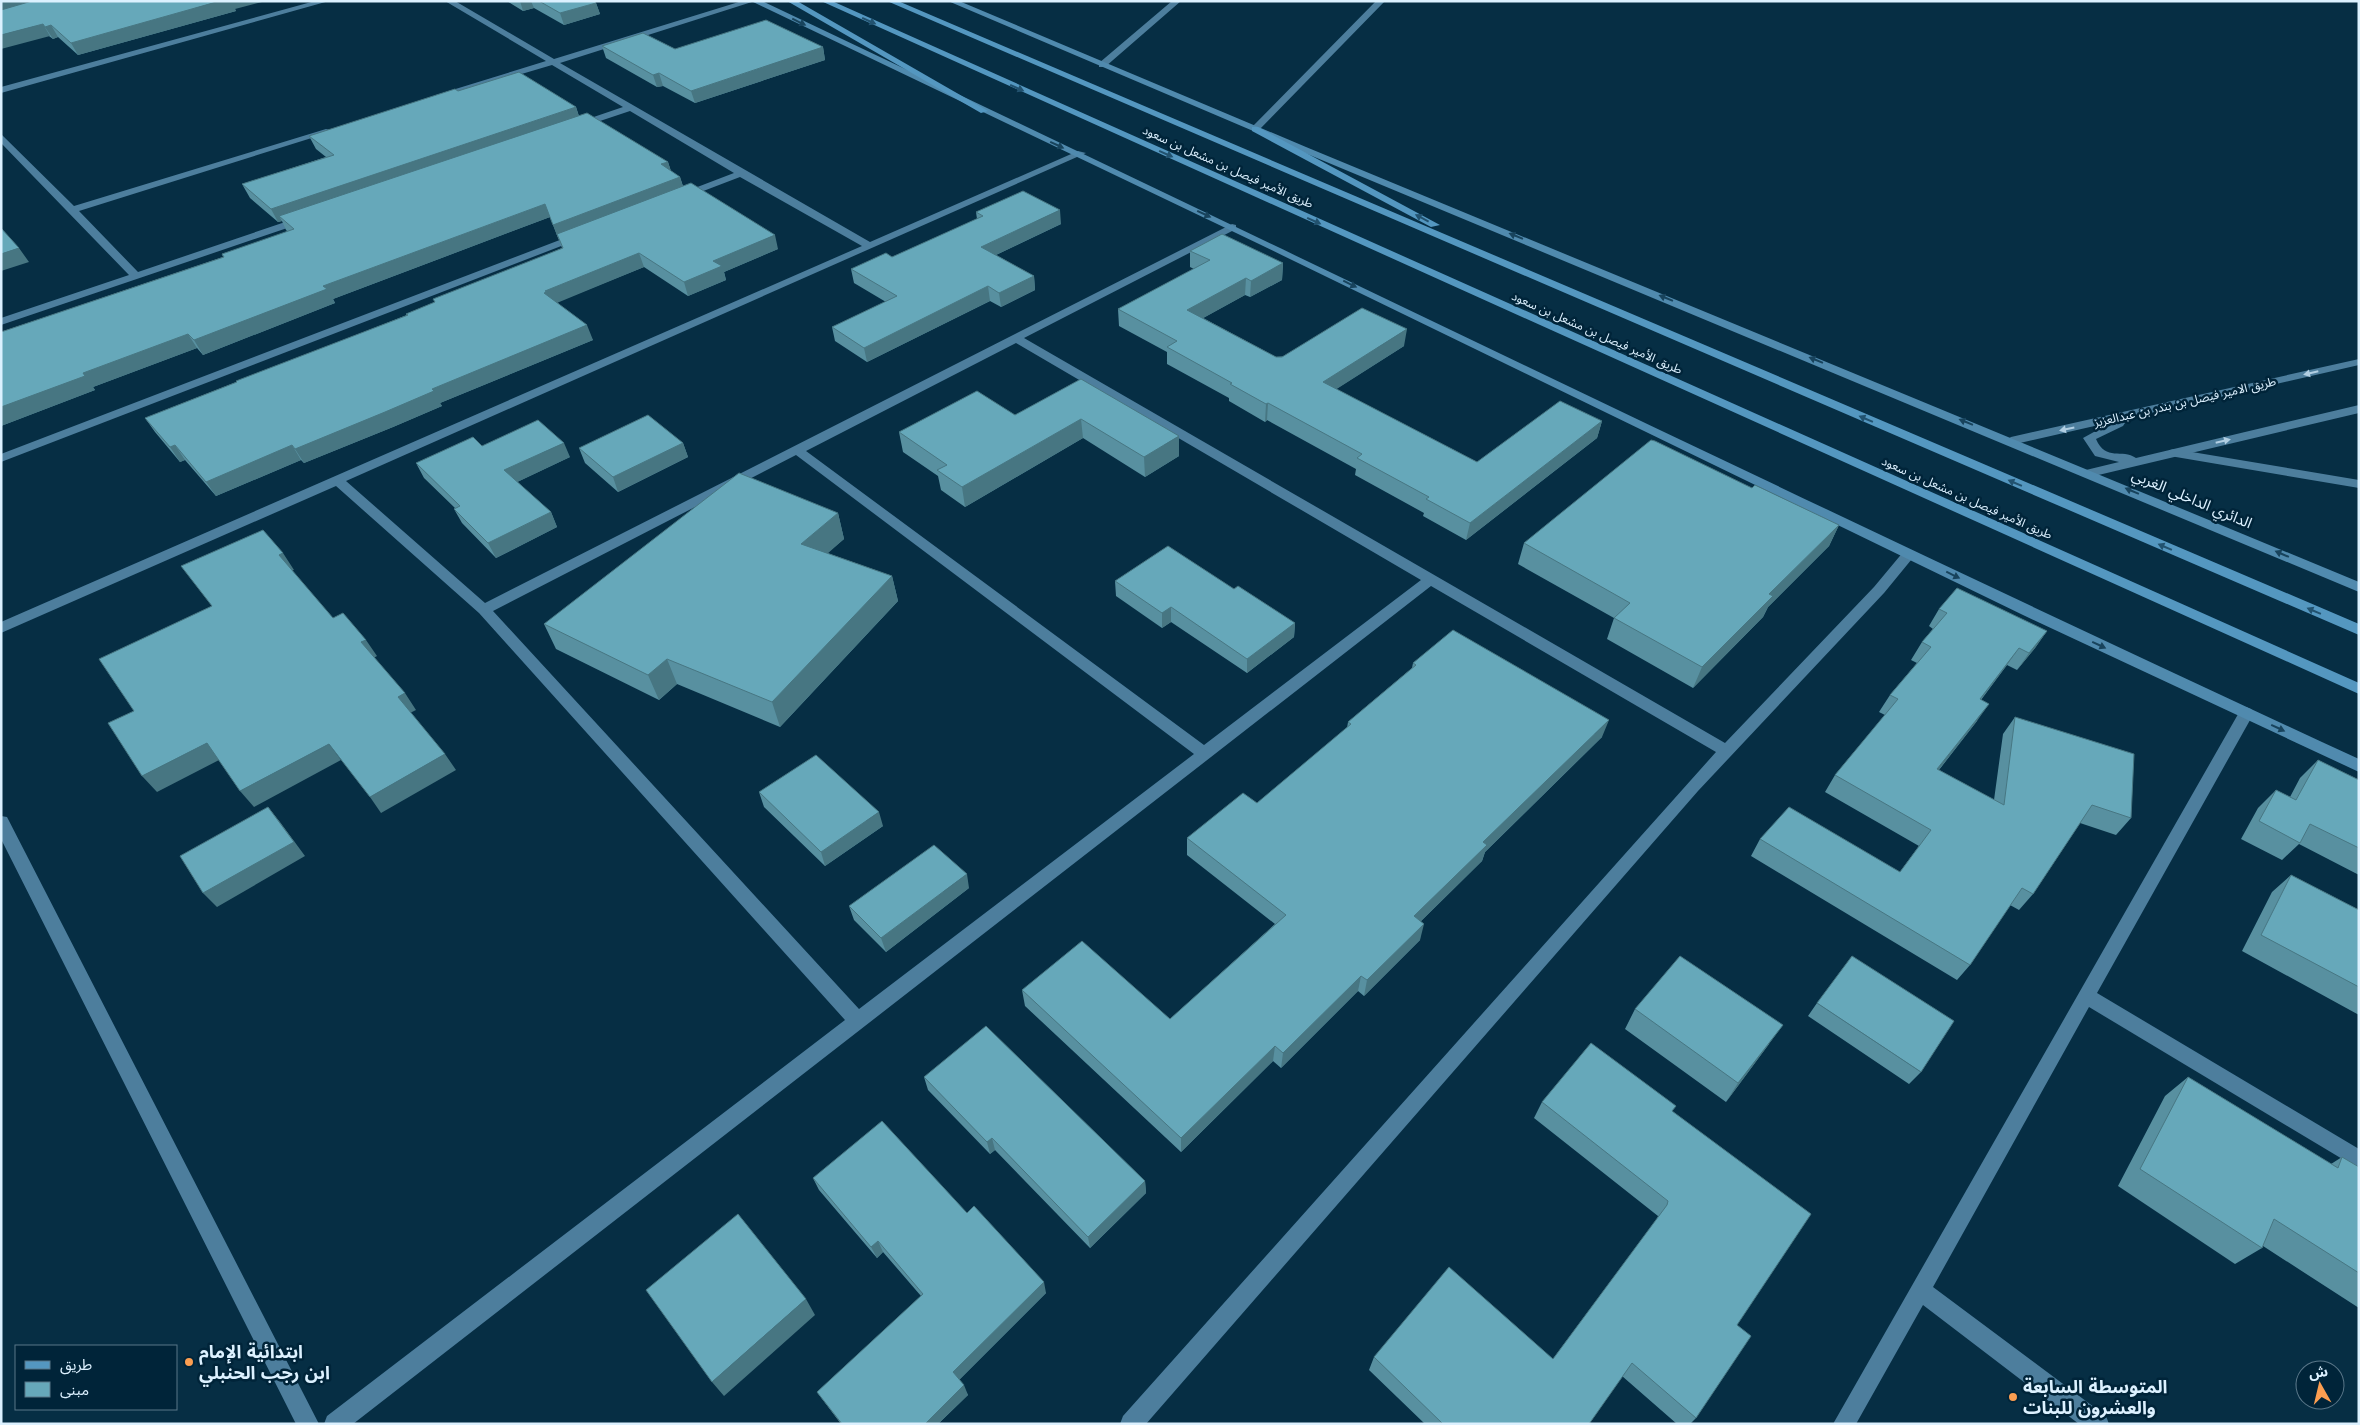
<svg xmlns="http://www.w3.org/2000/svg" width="2360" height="1425" viewBox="0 0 2360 1425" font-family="Jost,'Noto Sans Arabic',sans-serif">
  <rect width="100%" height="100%" fill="#062e44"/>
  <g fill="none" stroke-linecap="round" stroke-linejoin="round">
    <path fill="#4d7e9d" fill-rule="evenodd" d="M315,1H329L1,93V87Z
      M445,1H455L554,59L742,1H755L560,63L870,242L1078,151L1086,153L346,481L485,603L1232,224L1236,225V229L1024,338L1725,743L1874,587L1904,551L1909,550L1916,554L1884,593L1698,791L1146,1424H1120L1123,1416L1716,752L1431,586L353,1424H324L327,1416L845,1020L479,613L336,486L1,633V622L862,246L740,177L685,198H679V194L734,173L630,111L582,127H576V123L623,107L552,65L436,99V95L546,61ZM1016,343L1421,580L1204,745L806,451ZM796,455L1194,754L859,1009L493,611Z
      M1172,1H1181L1105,67H1099V63Z
      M1376,1H1385L1258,131H1252V127Z
      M326,129L334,131L79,211L138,272L300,217H308V221L1,325V318L129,275L1,143V134L74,206Z
      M578,233L582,234V238L1,462V454Z
      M2174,449L2359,480V488L2170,456L2168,453L2170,450Z
      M2246,707L2251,709L2254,713L2097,993L2359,1149V1169L2089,1007L1933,1287L2106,1416L2109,1424H2079L1923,1305L1856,1424H1833L2241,709Z
      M1,816L7,817L319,1424H296L1,839Z"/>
    <path fill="#4d7e9d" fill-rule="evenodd" d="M2359,359V365L2120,420L2125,423L2123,426L2096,439C2106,462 2122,448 2136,458L2359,405V413L2090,477L2084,473L2086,470L2119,462L2095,456L2083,438L2112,422L2011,445L2005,441L2011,437Z"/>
    <path fill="#508aae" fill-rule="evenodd" d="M751,1H762C1294,253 1824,512 2359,759V772L2023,615L1259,244Z
      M948,1H959L1306,147L2359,582V592L1300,151Z"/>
    <path fill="#5497c0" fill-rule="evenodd" d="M787,1H797L988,111L981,113Z
      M821,1H832L2359,683V694Z
      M887,1H898L2359,624V635Z
      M1252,127H1258L1440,225L1431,227L1252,131Z"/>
  </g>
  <path fill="#5890a0" d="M1,1L235,9L236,11L78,55L58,37L53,39Z
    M507,1H594L596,3L600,14L564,25L534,8L523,11Z
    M602,46L675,49L823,47L825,60L695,103L663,86L657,87L606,58Z
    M458,91L576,107L579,116L668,162L671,171L680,177L683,186L778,249L724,272L726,280L688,296L644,267L557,302L593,340L440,403L442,406L393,427L304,463L301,460L216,496L185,460L180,462L155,432L145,418L407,315L406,314L435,302L562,248L550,217L333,299L335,303L203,355L197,348L93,387L95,390L1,426V332L223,257L222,254L288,232L286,230L282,221L278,222L250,198L242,184L326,157L316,149L309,136Z
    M976,212L1061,224L996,255L1034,276L1035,290L1001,307L990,301L867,362L835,341L832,327L886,302L854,283L851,269L892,257L977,219Z
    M1190,251L1283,263L1282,280L1250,297L1245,295L1203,318L1276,357L1404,346L1336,389L1477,462L1602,421L1597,438L1466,540L1423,516L1424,513L1355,475L1356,469L1267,420L1265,422L1229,401V398L1167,364V352L1119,326L1118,309L1194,269L1190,267Z
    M1081,379L1179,456L1145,477L1083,438L965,507L941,490L938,476L903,452L899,432L1015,415Z
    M683,443L688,457L618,492L585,463L579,448Z
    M482,446L570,457L517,482L551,512L557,527L496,558L462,523L454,509L455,508L424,478L416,463Z
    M1752,488L1839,525L1829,546L1768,607L1763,617L1693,688L1607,639L1614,618L1518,564L1524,543Z
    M838,513L844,539L827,553L892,576L898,601L780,727L677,684L659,700L556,649L544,624Z
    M1115,581L1234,589L1295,623L1294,637L1247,673L1171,622L1162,628L1116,596Z
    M1939,609L2047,631L2035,648L2017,670L2007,665L1981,700L1977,721L1939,770L1994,800L2003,734L2015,717L2131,818L2116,835L2080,823L2033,894L2019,910L2010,905L1970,965L1957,980L1751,856L1760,839L1900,872L1919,846L1825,792L1835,775L1885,715L1879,712L1890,695L1917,663L1911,660L1922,642L1933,629L1929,626Z
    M1413,663L1602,737L1485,852L1482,861L1421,921L1420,940L1364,996L1358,991L1281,1068L1273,1061L1181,1152L1025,1006L1022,990L1170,1019L1275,924L1187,855V838L1257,803L1347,728L1348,722L1412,668Z
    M2318,760L2359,780V875L2299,844L2282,860L2241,839L2258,808L2276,790L2290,797L2300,778Z
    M759,792L883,826L825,866L764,807Z
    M2291,875L2359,910V1015L2242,951L2272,892Z
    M969,888L886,952L854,920L849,906Z
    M1817,1003L1921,1072L1909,1084L1808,1016Z
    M1635,1009L1769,1044L1726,1102L1625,1029Z
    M924,1077L1145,1181L1146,1193L1090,1248L995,1150L990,1154L928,1090Z
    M2188,1077L2331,1164L2342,1157L2359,1167V1308L2263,1246L2262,1248L2235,1264L2118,1186L2165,1096Z
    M1542,1102L1673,1112L1737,1325L1696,1418L1690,1424H1677L1622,1376L1589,1424H1425L1369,1370L1374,1357L1553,1359L1657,1219L1658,1216L1534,1118Z
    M813,1178L967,1213L1046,1293L959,1380L968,1395L938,1424H841L817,1392L921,1296L883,1252L877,1258L819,1190Z"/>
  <path fill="#477682" d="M5,1H60L1,16V2Z
    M220,1H266L235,9L236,11L78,55L71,43Z
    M520,1H531L534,8L523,11Z
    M596,3L600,14L564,25L560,13Z
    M43,24L50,36L1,49V35Z
    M51,25L58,37L53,39L45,27Z
    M823,47L825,60L695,103L691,91Z
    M659,73L663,86L657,87L653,75Z
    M576,107L580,120L279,216L282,221L278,222L271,209Z
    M668,162L672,175L661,164Z
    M680,177L684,190L558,238L553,225Z
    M545,204L550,217L333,299L335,303L203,355L194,340L323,286Z
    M1060,210L1061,224L983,261L981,247Z
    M775,235L778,249L724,272L726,280L688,296L684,282L713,261Z
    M19,248L29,262L1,271V254Z
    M639,253L644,267L552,305L544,293L545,291Z
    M1283,263L1282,280L1250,297L1251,281Z
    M1034,276L1035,290L1001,307L999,293Z
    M1246,278L1245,295L1187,327V310Z
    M988,286L990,301L867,362L864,348Z
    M587,325L593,340L440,403L442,406L393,427L304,463L295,449L432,389Z
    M1407,329L1404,346L1321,399L1323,382Z
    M188,334L197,348L93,387L95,390L1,426V407L83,373Z
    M1268,403L1267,420L1265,422L1266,404Z
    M1081,419L1083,438L965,507L962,487Z
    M1602,421L1597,438L1466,540L1470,523Z
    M1179,436V456L1145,477L1144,457Z
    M564,443L570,457L511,485L504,470Z
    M683,443L688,457L618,492L613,477Z
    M175,445L185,460L180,462L170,447Z
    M292,445L301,460L216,496L206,482Z
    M551,512L557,527L496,558L488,543Z
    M838,513L844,539L809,570L801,544Z
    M1839,525L1829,546L1768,607L1763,617L1693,688L1702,667L1769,594Z
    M283,553L294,570L290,571L279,555Z
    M892,576L898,601L780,727L772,702Z
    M1171,607V622L1162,628V613Z
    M1295,623L1294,637L1247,673V659Z
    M2047,631L2035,648L2017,670L2029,653Z
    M366,640L377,656L372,659L361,642Z
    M2019,648L2007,665L1968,716L1980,699Z
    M667,659L677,684L659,700L648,675Z
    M405,693L416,710L408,714L398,697Z
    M1989,704L1977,721L1926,786L1937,769Z
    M1609,720L1602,737L1485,852L1482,861L1410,932L1414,916L1483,842Z
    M207,743L221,759L157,792L142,776Z
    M329,744L341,760L254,807L240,791Z
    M445,754L456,770L381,813L370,797Z
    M268,807L280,822L305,856L217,907L203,893Z
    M879,812L883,826L825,866L821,852Z
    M967,874L969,888L886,952L881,938Z
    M1424,924L1420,940L1364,996L1367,980Z
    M1361,976L1358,991L1281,1068L1283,1053Z
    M1783,1025L1769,1044L1726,1102L1738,1083Z
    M1275,1046L1273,1061L1181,1152V1138Z
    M992,1138L995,1150L990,1154L987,1142Z
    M1145,1181L1146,1193L1090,1248L1088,1237Z
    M878,1241L883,1252L877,1258L871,1247Z
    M1044,1282L1046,1293L957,1382L953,1372Z
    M806,1299L815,1315L724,1396L712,1382Z
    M964,1385L968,1395L938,1424H925Z"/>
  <path fill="#66a8ba" stroke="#477682" d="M32,1H220L71,43L51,25L45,27L43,24L1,35V10Z
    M539,1H594L596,3L560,13Z
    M766,20L823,47L691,91L659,73L653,75L602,46L643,33L675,49Z
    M519,72L576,107L271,209L242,184L334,155L309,136L455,89L458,91Z
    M587,113L668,162L661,164L680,177L553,225L545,204L323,286L327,289L194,340L188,334L83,373L85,376L1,407V332L224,257L222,254L294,229L279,216Z
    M691,183L775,235L713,261L722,266L684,282L639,253L545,291L547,292L544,293L587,325L432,389L434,391L385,412L295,449L292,445L206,482L175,445L170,447L145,418L237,382L236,381L408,315L406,314L435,302L433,299L563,248L557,234Z
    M1023,191L1060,210L981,247L1034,276L999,293L988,286L864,348L832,327L897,296L851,269L886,253L892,257L983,216L976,212Z
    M1,228L19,248L1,254Z
    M1222,234L1283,263L1251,281L1246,278L1187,310L1276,357H1282L1362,308L1407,329L1323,382L1477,462L1560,401L1602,421L1470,523L1426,499L1429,497L1357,458L1362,454L1268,403L1266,404L1230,384L1232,383L1167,347L1177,341L1118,309L1210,260L1190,251Z
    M1081,379L1179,436L1144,457L1081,419L962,487L937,470L947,465L899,432L977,391L1015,415Z
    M648,415L683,443L613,477L579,448Z
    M538,420L564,443L504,470L551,512L488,543L454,509L460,506L416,463L473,437L482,446Z
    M1651,440L1655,441L1752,488L1755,485L1839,525L1769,594L1773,596L1702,667L1614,618L1630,603L1524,543Z
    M739,473L838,513L801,544L892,576L772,702L667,659L648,675L544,624Z
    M263,530L283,553L279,555L333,618L343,613L366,640L361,642L405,693L398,697L445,754L370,797L329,744L240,791L207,743L142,776L108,723L134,711L99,659L212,606L181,566Z
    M1168,546L1234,589L1238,586L1295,623L1247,659L1171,607L1162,613L1115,581Z
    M1957,588L2047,631L2029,653L2019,648L1980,699L1989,704L1937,769L2004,805L2015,717L2134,754L2131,818L2092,805L2033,894L2022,888L1970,965L1760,839L1789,807L1900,872L1931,830L1835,775L1898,699L1890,695L1931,647L1922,642L1947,613L1939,609Z
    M1453,630L1609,720L1483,842L1487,845L1414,916L1424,924L1367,980L1361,976L1283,1053L1275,1046L1181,1138L1022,990L1082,941L1170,1019L1286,915L1187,838L1243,793L1257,803L1351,724L1348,722L1416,665L1413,663Z
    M816,755L879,812L821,852L759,792Z
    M2318,760L2359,780V848L2310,824L2300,843L2259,821L2276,790L2296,800Z
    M268,807L294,842L203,893L180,856Z
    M934,845L967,874L881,938L849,906Z
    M2291,875L2359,910V987L2261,935Z
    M1680,956L1783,1025L1738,1083L1635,1009Z
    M1852,956L1954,1021L1921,1072L1817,1003Z
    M986,1026L1145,1181L1088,1237L992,1138L987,1142L924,1077Z
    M1591,1043L1676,1106L1672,1111L1811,1214L1737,1325L1751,1336L1696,1418L1632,1363L1589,1424H1443L1374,1357L1449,1267L1553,1359L1667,1205L1668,1201L1542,1102Z
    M2188,1077L2338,1168L2342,1157L2359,1167V1273L2274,1219L2262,1248L2140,1169Z
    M882,1121L967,1213L974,1206L1044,1282L953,1372L964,1385L925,1424H842L817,1392L923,1294L878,1241L871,1247L813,1178Z
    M738,1214L806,1299L712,1382L646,1290Z"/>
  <defs><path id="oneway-solid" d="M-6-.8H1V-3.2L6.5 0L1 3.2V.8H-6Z" transform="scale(1.25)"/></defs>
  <g fill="#22526f">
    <use href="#oneway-solid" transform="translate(869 21) rotate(24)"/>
    <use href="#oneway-solid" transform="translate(1017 88) rotate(24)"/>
    <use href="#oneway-solid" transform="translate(1166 154) rotate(24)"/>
    <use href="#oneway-solid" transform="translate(1422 218) rotate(-152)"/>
    <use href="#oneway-solid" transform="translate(1314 221) rotate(24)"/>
    <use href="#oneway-solid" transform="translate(1866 419) rotate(-157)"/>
    <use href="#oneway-solid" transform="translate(2015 483) rotate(-157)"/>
    <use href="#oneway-solid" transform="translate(2165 547) rotate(-157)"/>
    <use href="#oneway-solid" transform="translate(2314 611) rotate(-157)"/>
  </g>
  <g fill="#18435c">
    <use href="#oneway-solid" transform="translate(799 22) rotate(26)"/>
    <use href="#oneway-solid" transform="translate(1057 145) rotate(25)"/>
    <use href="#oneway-solid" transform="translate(1204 214) rotate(25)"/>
    <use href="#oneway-solid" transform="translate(1516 236) rotate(-158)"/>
    <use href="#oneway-solid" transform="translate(1350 284) rotate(26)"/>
    <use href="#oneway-solid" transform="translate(1666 298) rotate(-158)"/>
    <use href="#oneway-solid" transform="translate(1816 360) rotate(-158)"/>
    <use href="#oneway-solid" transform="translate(1966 422) rotate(-158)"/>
    <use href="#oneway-solid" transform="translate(2132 491) rotate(-157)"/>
    <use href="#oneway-solid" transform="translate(2282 554) rotate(-157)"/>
    <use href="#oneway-solid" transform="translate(1953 575) rotate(26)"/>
    <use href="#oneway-solid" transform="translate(2099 645) rotate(25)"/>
    <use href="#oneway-solid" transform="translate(2278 728) rotate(25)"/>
  </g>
  <g fill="#b1cee2">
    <use href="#oneway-solid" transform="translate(2311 373) rotate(167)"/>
    <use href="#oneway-solid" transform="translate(2067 429) rotate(168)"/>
    <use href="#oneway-solid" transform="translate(2223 441) rotate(-13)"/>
  </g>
  <g fill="#fb9e51" stroke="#002439" stroke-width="2">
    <circle cx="189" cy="1362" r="5"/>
    <circle cx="2013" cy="1397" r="5"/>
  </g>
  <g text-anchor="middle" stroke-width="5" stroke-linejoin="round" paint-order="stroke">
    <g font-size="12" fill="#dcf1ff" stroke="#002439">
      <text transform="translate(1228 167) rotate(24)" y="4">طريق الأمير فيصل بن مشعل بن سعود</text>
      <text transform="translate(1597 333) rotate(24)" y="4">طريق الأمير فيصل بن مشعل بن سعود</text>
      <text transform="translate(2185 402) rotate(-13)" y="4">طريق الامير فيصل بن بندر بن عبدالعزيز</text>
      <text transform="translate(1967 498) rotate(24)" y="4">طريق الأمير فيصل بن مشعل بن سعود</text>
    </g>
    <g font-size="15" fill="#dcf1ff" stroke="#002439">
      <text transform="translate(2192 499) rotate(23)" y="5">الدائري الداخلي الغربي</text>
    </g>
    <g font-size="18" font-weight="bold" fill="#dcf1ff" stroke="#002439" text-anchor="start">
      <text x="199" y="1358">ابتدائية الإمام<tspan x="199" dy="21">ابن رجب الحنبلي</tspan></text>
      <text x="2023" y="1393">المتوسطة السابعة<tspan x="2023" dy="21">والعشرون للبنات</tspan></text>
    </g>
  </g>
  <rect width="2360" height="1425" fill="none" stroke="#dcf1ff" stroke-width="5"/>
  <rect x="15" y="1345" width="162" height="65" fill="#002439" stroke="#587688"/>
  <rect x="25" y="1361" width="25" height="8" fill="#5497c0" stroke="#587688"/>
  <text x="60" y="1370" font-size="15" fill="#dcf1ff">طريق</text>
  <rect x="25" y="1382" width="25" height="15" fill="#66a8ba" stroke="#587688"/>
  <text x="60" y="1395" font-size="15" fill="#dcf1ff">مبنى</text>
  <g transform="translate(2320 1385) rotate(352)"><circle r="24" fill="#002439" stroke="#587688"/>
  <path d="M0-4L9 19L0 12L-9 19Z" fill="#fb9e51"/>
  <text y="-8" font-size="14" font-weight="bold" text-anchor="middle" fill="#dcf1ff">ش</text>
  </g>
</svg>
